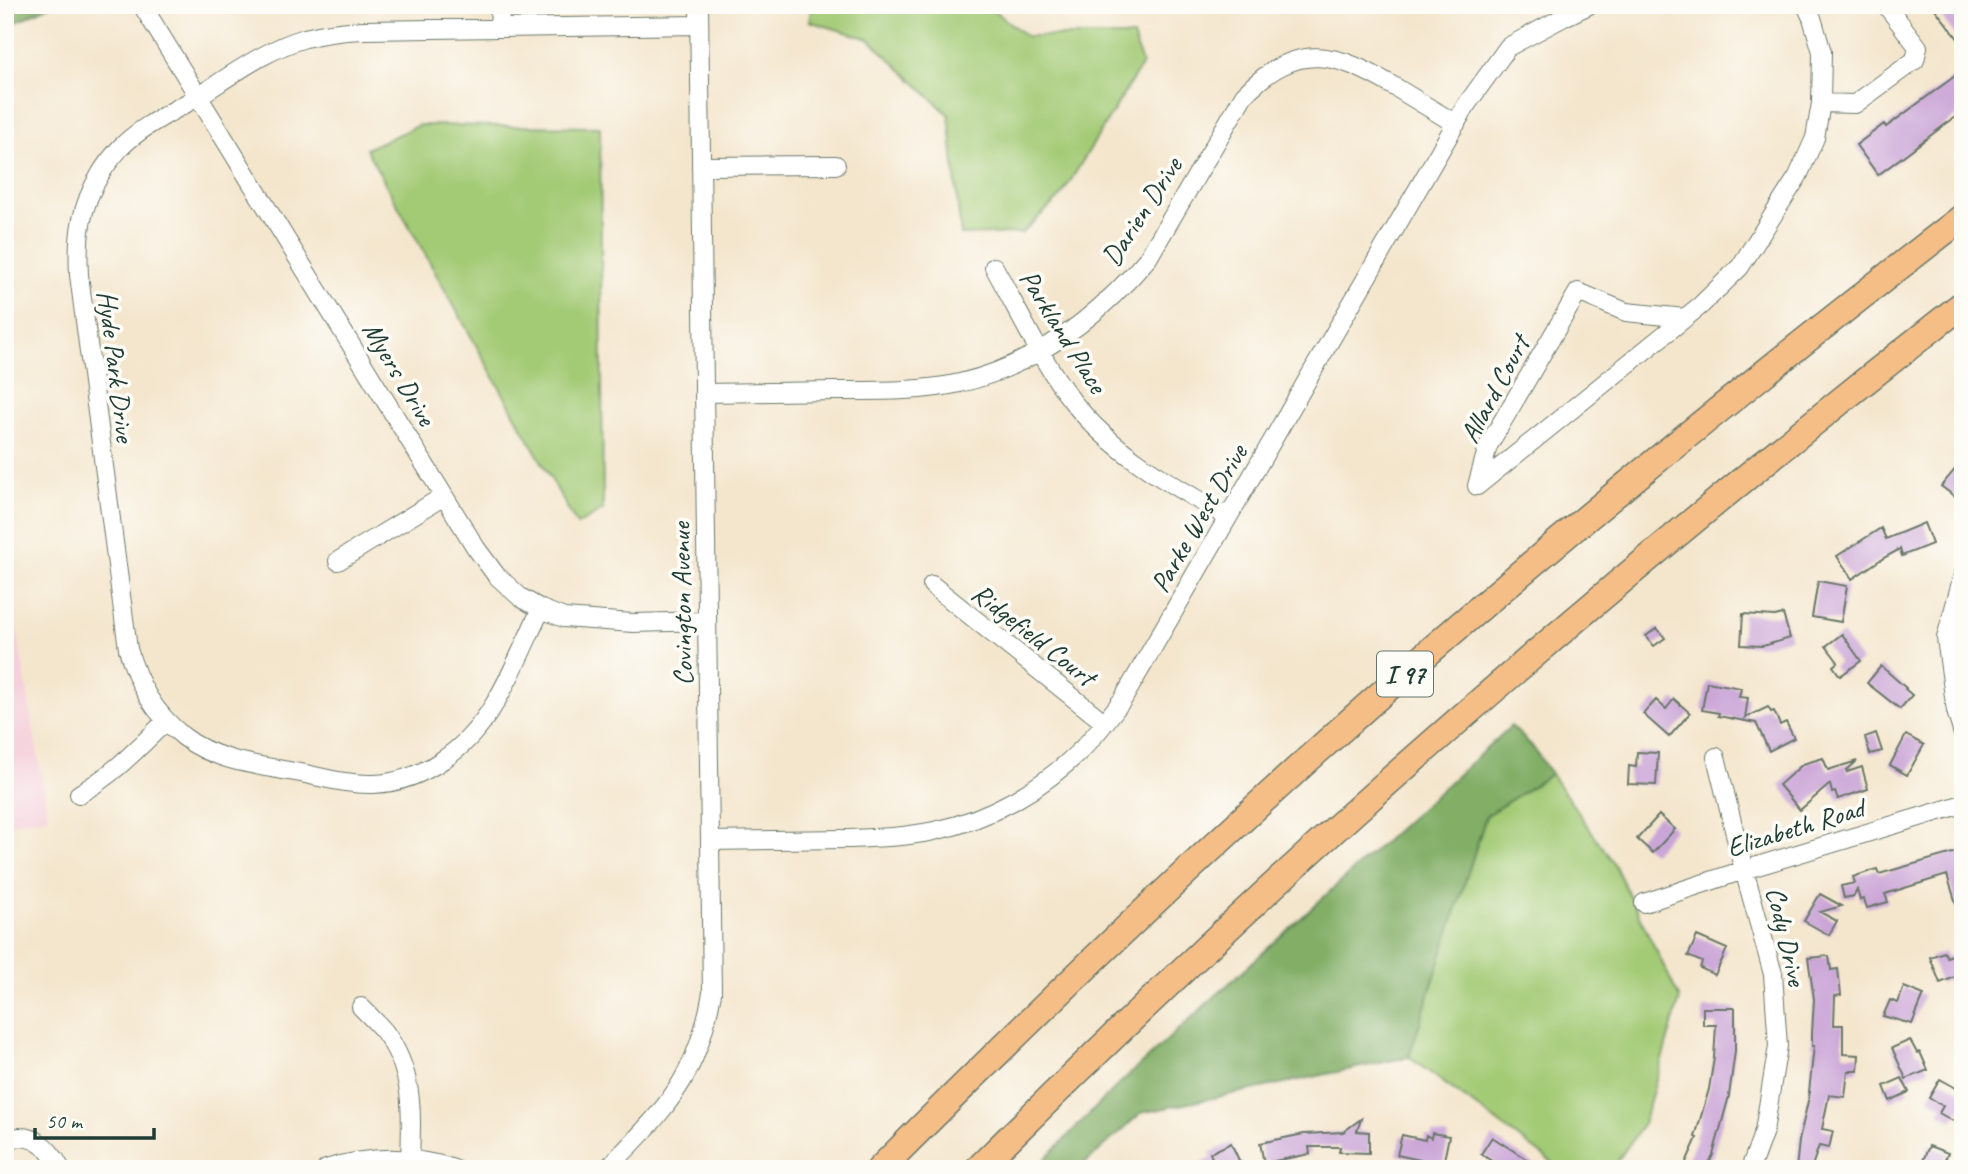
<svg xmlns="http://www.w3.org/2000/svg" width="1968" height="1174" viewBox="0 0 1968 1174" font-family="Caveat,sans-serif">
  <rect width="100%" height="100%" fill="#fdfcf7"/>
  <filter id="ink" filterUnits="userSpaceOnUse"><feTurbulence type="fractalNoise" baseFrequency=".0143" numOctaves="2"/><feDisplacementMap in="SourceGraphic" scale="14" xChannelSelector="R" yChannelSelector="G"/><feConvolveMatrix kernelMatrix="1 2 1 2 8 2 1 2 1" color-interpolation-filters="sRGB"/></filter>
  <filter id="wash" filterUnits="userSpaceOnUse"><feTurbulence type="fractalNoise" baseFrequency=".00686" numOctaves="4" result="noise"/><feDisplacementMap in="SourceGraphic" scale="28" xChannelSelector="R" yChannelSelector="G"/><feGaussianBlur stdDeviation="1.57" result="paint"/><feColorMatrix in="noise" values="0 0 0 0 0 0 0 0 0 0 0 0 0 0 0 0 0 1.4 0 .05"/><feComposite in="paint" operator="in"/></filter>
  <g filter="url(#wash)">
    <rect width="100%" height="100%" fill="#f4e6cd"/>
    <path fill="#f5cfdb" d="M5,556L48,817L5,824Z"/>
    <path fill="#a3ca75" stroke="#618454" stroke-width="2" d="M812,5H987L1026,36H1133L1142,64L1061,196L1022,233L961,235L949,115L869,39L809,21Z
      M419,125L600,127L603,510L577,525L366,149Z
      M1551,774L1613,862L1680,999L1643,1124L1612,1169H1561L1409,1057L1486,816Z"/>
    <path fill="#82ae66" stroke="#50764d" stroke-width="2" d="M5,5H51L5,28Z
      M1511,726L1532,746L1551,774L1486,816L1409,1057L1141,1113L1079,1169H1035L1118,1085Z"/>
    <g id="blocks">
      <path fill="#caa5d7" d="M1932,5H1963V45Z
        M1963,70V111L1878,175L1856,145L1884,124L1886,127Z
        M1963,460V503L1941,486Z
        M1924,523L1932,544L1902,556L1900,549L1880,560L1852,579L1837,556L1881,528L1886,539Z
        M1818,581L1847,586L1841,622L1812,617Z
        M1743,614L1775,616L1783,614L1790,638L1763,646L1741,645Z
        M1657,628L1665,638L1654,646L1646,636Z
        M1842,634L1861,661L1840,676L1833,666L1838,662L1826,646Z
        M1881,666L1906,688L1905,689L1912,695L1900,709L1867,683Z
        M1707,682L1741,688L1739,697L1748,698L1745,718L1768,707L1771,712L1774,711L1780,725L1786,722L1794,738L1769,751L1756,723L1718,716L1719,713L1702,710Z
        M1674,699L1690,713L1669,737L1643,714L1656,700L1666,709Z
        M1876,733L1882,751L1870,754L1865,737Z
        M1906,735L1924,745L1907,775L1890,765Z
        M1637,752L1658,753L1656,785L1628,784L1629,766L1636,767Z
        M1823,758L1828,770L1857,761L1847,770V772L1862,767L1868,789L1838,799L1835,792L1832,793L1830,784L1800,810L1779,785L1803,764Z
        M1659,815L1675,829L1653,853L1637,839Z
        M1963,850V915L1960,916L1947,875L1885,894L1888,902L1867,908L1864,899L1860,900L1857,890L1854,896L1844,898L1841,886L1855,883L1853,877L1877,869L1879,874Z
        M1820,894L1842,906L1820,912L1837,921L1829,935L1804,921Z
        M1697,936L1727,949L1715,975L1700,968L1702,962L1688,956Z
        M1963,951V974L1940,983L1930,957L1944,952L1947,957Z
        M1829,956L1831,970L1838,969L1841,995L1835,996L1834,1025H1843V1054L1859,1055L1858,1071H1848L1845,1097L1829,1095L1822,1129L1833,1131L1829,1148L1819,1146L1811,1169H1796L1799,1141L1810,1092H1809L1814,1046H1812V1034L1814,999L1808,958Z
        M1904,987L1924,995L1912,1024L1883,1016L1890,1000L1898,1003Z
        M1703,1008H1735V1051L1729,1096L1713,1155L1706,1169H1683L1697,1138L1695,1137L1709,1089L1714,1058L1716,1025H1703Z
        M1910,1040L1917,1053L1920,1052L1928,1070L1906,1079L1892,1048Z
        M1902,1078L1909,1092L1890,1101L1884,1086Z
        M1940,1079L1963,1092V1104L1953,1121L1939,1113L1943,1106L1929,1098Z
        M1361,1119L1357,1131L1369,1132V1153L1339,1152L1340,1147H1309L1310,1154L1264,1163L1260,1143L1304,1134L1343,1132Z
        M1432,1133L1449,1136L1443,1165L1397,1155L1402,1135L1425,1140L1426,1135L1431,1138Z
        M1492,1137L1520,1155L1541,1169H1504L1490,1160L1481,1154Z
        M1231,1143L1243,1169H1188L1212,1158L1210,1153Z
        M1929,1146L1948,1153L1941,1169H1936L1922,1163Z"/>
    </g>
  </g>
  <g filter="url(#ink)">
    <use href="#blocks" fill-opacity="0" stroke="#6a786a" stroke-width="2"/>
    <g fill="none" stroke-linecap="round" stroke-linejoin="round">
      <g stroke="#6a786a" stroke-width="20">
        <path id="minor" d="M142,5L476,548L496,575L520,597L541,609L564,618L633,623L707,621
          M499,5L500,28
          M1821,103L1855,104L1915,60L1918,47L1886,5
          M701,166L836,165
          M994,267C1018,310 1043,364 1073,402C1114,454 1172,485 1228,517
          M704,393C748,392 793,392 837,391C878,391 920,392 960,383C1036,365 1098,317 1148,258L1244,95C1297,40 1336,52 1395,87C1415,99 1436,112 1456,124
          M1477,486L1701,305L1740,267L1798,176L1815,138L1821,103L1822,52L1812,18L1806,5
          M1477,486L1488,446L1578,292L1626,312L1685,318
          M338,561L444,496
          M1963,575L1946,638L1956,711L1963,734
          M932,585L1105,723
          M541,609C515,662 495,725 444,759C424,773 399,783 374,784C350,785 325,778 301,773C263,766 216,762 184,737C154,713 138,685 128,649L79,275C77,236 80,207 101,173C106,164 114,155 121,147C141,127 168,114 192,100C228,78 264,50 305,38C324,33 343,31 363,30L699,25
          M1716,757L1744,870L1773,974L1778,1046L1764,1131L1750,1169
          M79,794C114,774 137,749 166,721
          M710,841C757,840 803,840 849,839C878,838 906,837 934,831C990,819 1042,789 1082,749C1097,734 1110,716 1123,699L1467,104L1508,47L1562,18L1589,5
          M1644,903L1744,870L1963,804
          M361,1007C369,1015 377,1023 384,1031C414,1071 412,1111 410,1159
          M5,1141C31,1129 49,1147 61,1169
          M326,1169C368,1156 411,1155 454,1169
          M607,1169C636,1139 668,1109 687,1072C700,1047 707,1021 712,993L699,5"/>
      </g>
      <g stroke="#6a786a" stroke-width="29">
        <path id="highway" d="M880,1169C1022,1027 1166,888 1315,753C1523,565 1741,389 1963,217
          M978,1169C1103,1045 1230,923 1361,806C1556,632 1757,465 1963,304"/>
      </g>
      <use href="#minor" stroke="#fff" stroke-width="18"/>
      <use href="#highway" stroke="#f6be87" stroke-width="26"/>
    </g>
  </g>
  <g text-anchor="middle" stroke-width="7" stroke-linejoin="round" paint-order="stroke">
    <rect fill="#fdfcf7" stroke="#62766e" stroke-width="2" x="1377" y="651.5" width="56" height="45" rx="5"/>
    <g font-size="26" font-weight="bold" fill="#1f3d34">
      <text x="1405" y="683">I 97</text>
    </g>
    <g font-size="28" fill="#1f3d34" stroke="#fdfcf7">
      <text transform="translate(1141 211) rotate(-57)" y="10">Darien Drive</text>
      <text transform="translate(1064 331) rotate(58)" y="10">Parkland Place</text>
      <text transform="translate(117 366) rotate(83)" y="10">Hyde Park Drive</text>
      <text transform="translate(400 373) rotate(59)" y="10">Myers Drive</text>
      <text transform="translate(1494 389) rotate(-62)" y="10">Allard Court</text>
      <text transform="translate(1198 518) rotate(-60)" y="10">Parke West Drive</text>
      <text transform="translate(681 604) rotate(-91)" y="10">Covington Avenue</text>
      <text transform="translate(1034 634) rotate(38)" y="10">Ridgefield Court</text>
      <text transform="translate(1795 827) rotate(-17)" y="10">Elizabeth Road</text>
      <text transform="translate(1787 936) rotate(77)" y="10">Cody Drive</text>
    </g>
  </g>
  <rect width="1968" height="1174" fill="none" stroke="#fdfcf7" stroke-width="28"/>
  <path d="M35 1128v10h119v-10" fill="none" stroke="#1f3d34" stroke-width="3.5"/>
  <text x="46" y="1128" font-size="21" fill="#1f3d34" stroke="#fdfcf7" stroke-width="5" paint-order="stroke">50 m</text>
</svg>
